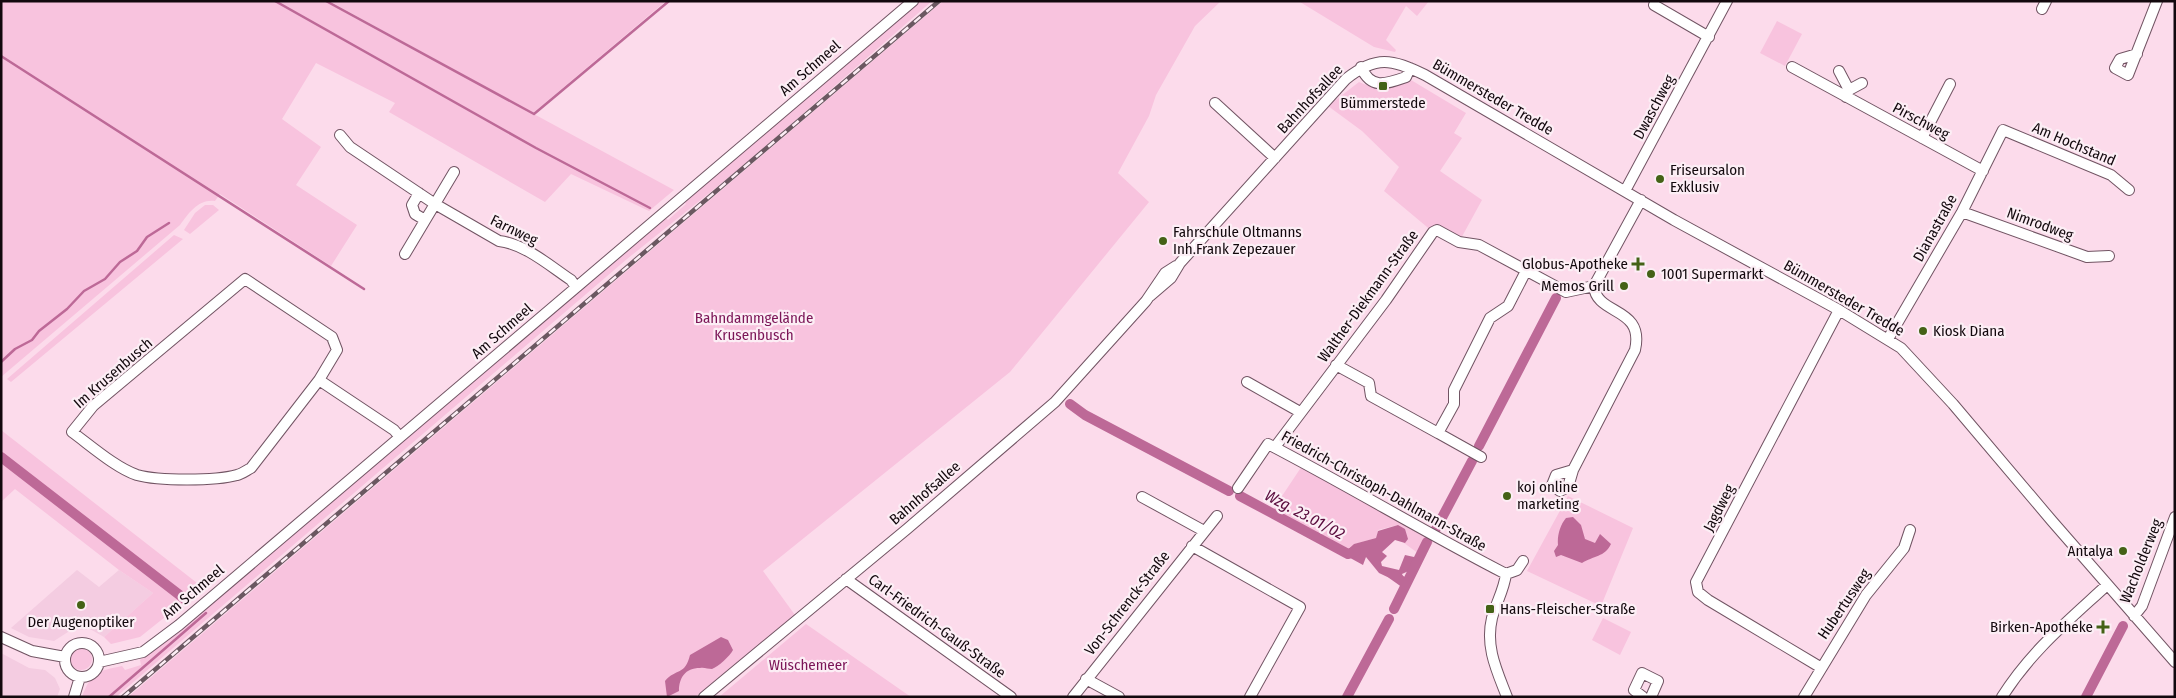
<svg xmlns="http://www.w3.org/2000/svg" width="2176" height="698" viewBox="0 0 2176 698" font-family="'Fira Sans Condensed',sans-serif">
  <rect width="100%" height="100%" fill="#fcdbeb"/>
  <path fill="#f4cce1" d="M77,570L99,587L119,570L153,593L104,637L90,629L71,630L54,641L29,637L11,628Z
    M1,653L29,668L45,670L55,678L60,689L57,697H1Z"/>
  <path fill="#f8c3de" d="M1,1H325L674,190L649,211L571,174L545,202L389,112L395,103L316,63L282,119L321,147L296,185L357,225L331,266L220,194L215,201C198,199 189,213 180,225L1,377Z
    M329,1H666L533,113Z
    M920,1H932L743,166L627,259L116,697H82C91,672 98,671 122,666L125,670L141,665L140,660L176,633L665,217L668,220L686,204L684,201Z
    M943,1H1221L1195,26L1156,95L1149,116L1118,173L1149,202L1010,372L763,571L795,615L695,697H128Z
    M1429,1L1417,16L1406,6L1386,40L1396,50L1395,52L1374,47L1300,2Z
    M1777,21L1802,34L1785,66L1760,53Z
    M1411,80L1466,113L1454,133L1462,138L1440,171L1482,200L1459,242L1433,232L1384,191L1399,167L1362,131L1328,106L1359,82C1377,91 1392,86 1411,80Z
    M205,205H213L219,210L190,234L184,230L195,213Z
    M174,235L183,239L11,382L7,379Z
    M1,430L206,590L180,605L140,637L111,644L104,637L153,593L119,570L15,489L1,502Z
    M1304,463L1434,541L1422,556L1404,543L1398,525L1378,530L1376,538L1355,544L1343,554L1272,511Z
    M1568,496L1633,528L1601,606L1527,571Z
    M1603,618L1631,632L1620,655L1592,640Z
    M806,624L911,697H719Z
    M70 659a11 11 0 1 1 22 0a11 11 0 1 1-22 0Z"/>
  <path fill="#bd6997" d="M1573,517L1581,525L1585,539L1595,543L1600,534L1611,544C1605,557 1593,556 1582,563L1561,555L1556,557L1554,551L1558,545C1557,536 1560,525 1566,518Z
    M1398,525L1405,529L1408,539L1405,543L1395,540L1382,552L1387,556L1381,562L1382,566L1399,570L1405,555L1414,557L1416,562L1413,564V569L1402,574L1405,581L1400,583L1379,573L1366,557L1363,565L1343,554L1354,544L1376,538L1378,531Z
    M721,637L728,640L733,650C730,656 718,667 712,669C708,669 704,667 700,668C685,668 679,678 679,691L667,697L665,681C676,668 685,676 690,655Z"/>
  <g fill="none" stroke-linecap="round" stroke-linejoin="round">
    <path stroke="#bd6997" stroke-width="2.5" d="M275,1L536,148L650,208
      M326,1L534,114L669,1
      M1,56L364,289
      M1,362L15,349L32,340L39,331L67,309L84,291L105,279L120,262L137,251L147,237L169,223
      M109,697L206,613"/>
    <path stroke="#bd6997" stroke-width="10" d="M1070,404L1085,415L1229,491
      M1479,446L1556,298
      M1,457L186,600
      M1240,496L1348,554L1356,551
      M1436,529L1472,461
      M1392,574L1406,584
      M1394,609L1427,542
      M1347,697L1389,619
      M2086,697L2123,626"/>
    <g stroke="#715463" stroke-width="12">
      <path id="street" d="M1654,5L1709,37
        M2042,9L2046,1
        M2137,54L2120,59L2115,68L2128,75L2157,1
        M1361,67C1371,90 1386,84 1406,77L1410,68
        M1792,67L1983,171
        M1839,71L1849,90
        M1846,97L1849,90L1862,83
        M1215,103L1275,158
        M340,135L350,147L435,204L499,241C525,244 550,266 571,280L576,287
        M1922,138L1950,84
        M1625,191L1727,1
        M419,193L412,205L415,214L425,220
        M1962,212L2087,257L2109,256
        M405,254L454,172
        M245,279L332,337L337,350L319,380L251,468C247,470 242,474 237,475C216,481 158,481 137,475C116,468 90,445 72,432L93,406Z
        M1150,296L1171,278L1180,263L1346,79C1376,55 1392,59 1425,75L1674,220L1839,310L1901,348L1953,404L2052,521L2175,662
        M1888,339L1962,212L2003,130L2111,175L2129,190
        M1336,365L1369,383L1371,396L1438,433
        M319,380L394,430L399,436
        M1247,382L1300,412
        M1275,447L1386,300L1433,232L1437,230L1459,242L1479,245L1566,292L1594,286
        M1481,457L1438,433L1454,404V390L1490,318L1508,306L1526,271
        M1573,470L1556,475L1552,485L1560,491L1568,487L1573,470L1635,350C1645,306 1596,316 1594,286L1641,200
        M1238,488L1268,444C1349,486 1426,533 1506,574
        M1142,497L1204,531
        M1192,546L1300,607L1250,697
        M846,579L1011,697
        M2134,616L2142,606L2175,517
        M1,637L32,651L65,657
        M65 660a17 17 0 1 1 34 0a17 17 0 1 1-34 0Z
        M99,662L143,652L179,625L913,1
        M1820,667L1708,600L1698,592L1696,582L1839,310
        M1086,679L1119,697
        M74,697L80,677
        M704,697L907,529L1055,402L1146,301L1165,273L1176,266
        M1073,697L1217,516
        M1507,697C1497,671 1485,647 1492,618C1496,603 1504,590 1506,574L1517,570L1523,561
        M1643,697L1634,690L1642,673L1658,681L1651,697
        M1804,697L1866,595L1904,548L1910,530
        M2002,697C2031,651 2068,621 2107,585"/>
    </g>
    <use href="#street" stroke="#fff" stroke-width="10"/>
    <g stroke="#6b5861" stroke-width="4.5">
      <path id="rail" d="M123,697L939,1"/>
    </g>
    <use href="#rail" stroke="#fceef5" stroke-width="2.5" stroke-dasharray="8" stroke-linecap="butt"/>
  </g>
  <g fill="#446216" stroke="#fceef5" stroke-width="2">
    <rect x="1378" y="81" width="10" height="10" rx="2.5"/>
    <circle cx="1660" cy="179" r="5"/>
    <circle cx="1163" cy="241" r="5"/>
    <path d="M1635.5 256.5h5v5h5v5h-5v5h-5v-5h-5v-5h5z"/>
    <circle cx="1651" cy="274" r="5"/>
    <circle cx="1624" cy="286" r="5"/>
    <circle cx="1923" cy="331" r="5"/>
    <circle cx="1507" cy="496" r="5"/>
    <circle cx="2123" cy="551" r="5"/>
    <circle cx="81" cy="605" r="5"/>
    <rect x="1485" y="604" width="10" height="10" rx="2.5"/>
    <path d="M2100.5 619.5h5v5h5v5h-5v5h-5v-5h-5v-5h5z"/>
  </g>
  <g text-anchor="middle" stroke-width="4.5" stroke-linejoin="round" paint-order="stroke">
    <g font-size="15" fill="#12080d" stroke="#fceef5">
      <text transform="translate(810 68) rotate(-41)" y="5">Am Schmeel</text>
      <text transform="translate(1493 97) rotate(30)" y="5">Bümmersteder Tredde</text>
      <text transform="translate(1310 99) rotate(-47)" y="5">Bahnhofsallee</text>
      <text transform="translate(1654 107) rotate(-62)" y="5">Dwaschweg</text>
      <text transform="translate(1921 121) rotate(28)" y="5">Pirschweg</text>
      <text transform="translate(2074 144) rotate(23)" y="5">Am Hochstand</text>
      <text transform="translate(2040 224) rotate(20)" y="5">Nimrodweg</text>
      <text transform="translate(1935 228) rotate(-61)" y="5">Dianastraße</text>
      <text transform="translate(514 230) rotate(26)" y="5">Farnweg</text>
      <text transform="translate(1368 296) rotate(-54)" y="5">Walther-Diekmann-Straße</text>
      <text transform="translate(1844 298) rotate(30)" y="5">Bümmersteder Tredde</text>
      <text transform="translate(502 331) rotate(-41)" y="5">Am Schmeel</text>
      <text transform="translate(113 373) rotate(-41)" y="5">Im Krusenbusch</text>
      <text transform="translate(1384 491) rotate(29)" y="5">Friedrich-Christoph-Dahlmann-Straße</text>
      <text transform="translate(925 493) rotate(-41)" y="5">Bahnhofsallee</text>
      <text transform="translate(1719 508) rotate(-63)" y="5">Jagdweg</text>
      <text transform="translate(2141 561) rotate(-68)" y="5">Wacholderweg</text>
      <text transform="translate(193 592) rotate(-40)" y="5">Am Schmeel</text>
      <text transform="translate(1127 603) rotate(-52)" y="5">Von-Schrenck-Straße</text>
      <text transform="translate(1844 604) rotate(-56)" y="5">Hubertusweg</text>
      <text transform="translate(937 626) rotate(36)" y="5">Carl-Friedrich-Gauß-Straße</text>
    </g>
    <g font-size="15" fill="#12080d" stroke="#fceef5" text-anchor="start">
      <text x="1383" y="108" text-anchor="middle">Bümmerstede</text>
      <text x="1670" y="175">Friseursalon<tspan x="1670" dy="17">Exklusiv</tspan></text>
      <text x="1173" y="237">Fahrschule Oltmanns<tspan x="1173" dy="17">Inh.Frank Zepezauer</tspan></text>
      <text x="1628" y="269" text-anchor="end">Globus-Apotheke</text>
      <text x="1661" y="279">1001 Supermarkt</text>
      <text x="1614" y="291" text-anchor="end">Memos Grill</text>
      <text x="1933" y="336">Kiosk Diana</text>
      <text x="1517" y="492">koj online<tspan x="1517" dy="17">marketing</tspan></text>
      <text x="2113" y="556" text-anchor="end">Antalya</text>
      <text x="1500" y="614">Hans-Fleischer-Straße</text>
      <text x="81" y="627" text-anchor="middle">Der Augenoptiker</text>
      <text x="2093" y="632" text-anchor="end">Birken-Apotheke</text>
    </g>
    <g font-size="15" fill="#7b1557" stroke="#fceef5">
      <text x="754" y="323">Bahndammgelände<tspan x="754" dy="17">Krusenbusch</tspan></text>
      <text x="808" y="670">Wüschemeer</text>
    </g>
    <g font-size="16" font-style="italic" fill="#5a0c3e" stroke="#fceef5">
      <text transform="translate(1305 514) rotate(28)" y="6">Wzg. 23.01/02</text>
    </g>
  </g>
  <rect width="2176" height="698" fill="none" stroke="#12080d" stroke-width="5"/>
</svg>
